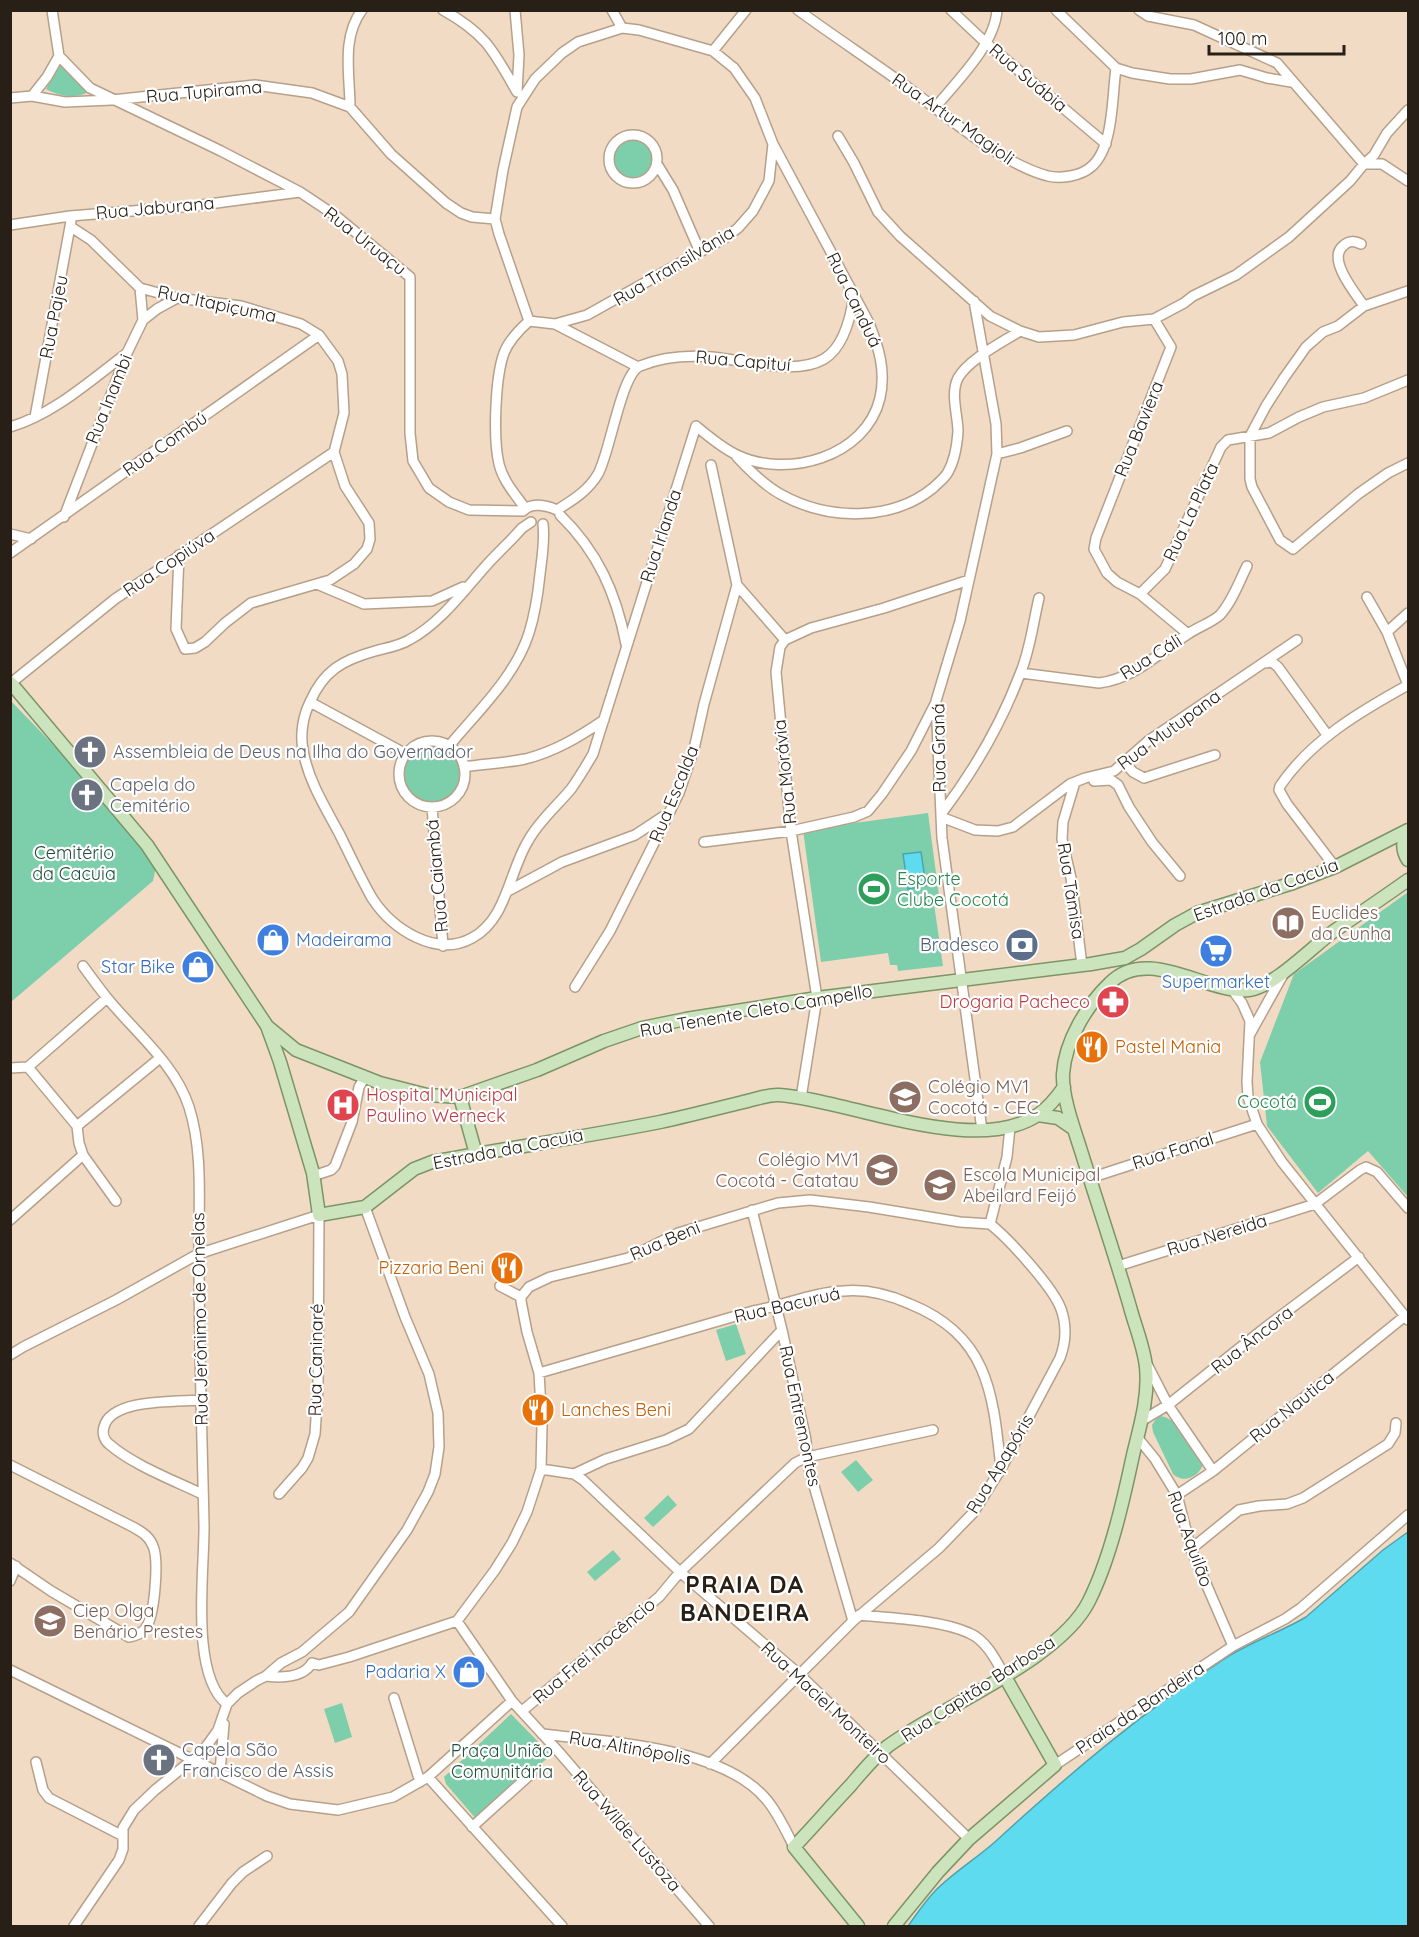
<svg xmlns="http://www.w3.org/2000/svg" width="1419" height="1937" viewBox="0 0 1419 1937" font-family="Quicksand,sans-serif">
  <rect width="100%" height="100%" fill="#f2dbc4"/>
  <path fill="#7dceaa" d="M63,58L95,89C77,99 63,98 46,89Z
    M612 158a21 21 0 1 1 42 0a21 21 0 1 1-42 0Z
    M10,700L67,759L146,847L156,866L153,881L11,1002Z
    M402 774a30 30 0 1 1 60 0a30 30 0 1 1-60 0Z
    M928,813L940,903L934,904L943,966L898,971L897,965H890L888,953L821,962L803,830Z
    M1408,892V1197L1368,1151L1318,1193L1267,1126L1260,1062L1294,974Z
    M736,1324L746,1354L726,1361L716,1330Z
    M1158,1416C1177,1414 1193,1449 1203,1464C1199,1477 1183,1484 1173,1474L1153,1432L1152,1425Z
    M856,1460L873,1480L858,1492L841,1472Z
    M668,1495L677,1505L653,1527L644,1518Z
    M613,1550L621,1559L595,1581L587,1572Z
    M342,1703L352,1737L335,1743L324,1709Z
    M511,1714L551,1755L477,1820L446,1784L444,1777Z"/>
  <path fill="#5edbef" stroke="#4ea3ae" stroke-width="1.5" d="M921,852L926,886L908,889L903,854Z
    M1408,1532V1926H908C917,1914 925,1901 936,1890C954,1872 977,1858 996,1841C1068,1775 1142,1712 1224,1659C1250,1642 1279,1633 1306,1617L1383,1550Z"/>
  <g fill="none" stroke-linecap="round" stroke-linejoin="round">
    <g stroke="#b6a08a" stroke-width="12">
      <path id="minor" d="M52,10L59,56L90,88L221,151L300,192L336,216L410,277V433L413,461L429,488L449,502L469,510L523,511
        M443,10C486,34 493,50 517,92
        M515,10L519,55L517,92
        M612,10L622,28
        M798,10C835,37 873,62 910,89C948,117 1002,164 1048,176C1061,179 1081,176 1091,167C1114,148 1112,95 1116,68
        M951,10L986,43L1106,144
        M1056,10L1116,68L1132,73L1170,79H1191L1240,70L1267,78L1291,82
        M622,28L639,30L713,51L734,68L755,98L773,144L769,181L753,211L738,228L725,238L587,315L555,324L529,321L499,234L495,219L503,170L517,107L535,79L562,53L578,42Z
        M713,51L746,10
        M32,96L47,77L59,56
        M10,98L32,96L65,102L112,100L255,85L312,93L350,107L391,154L446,203L461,213L472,217L495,219
        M350,107C350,75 341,38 362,10
        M934,109C955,83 995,45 997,10
        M609 159a24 24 0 1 1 48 0a24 24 0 1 1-48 0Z
        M838,136L854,163L878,212L900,236L990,316L1020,331L1039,337L1074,335L1123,322L1154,319L1184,303L1193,296L1236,275L1289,237L1350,181L1364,164L1277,63L1194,25L1148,16L1139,10
        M657,164L673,190L700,252
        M1364,164L1374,155L1387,133L1408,110
        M1364,164H1382L1408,181
        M10,225L70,216L194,206L300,192
        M71,227L91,240L140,288L177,298L241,306L301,324L319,335L338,361L342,374L344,413L334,452L345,486L369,523L370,539L367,549L354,564L330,580L251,603L225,623L205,642L195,648L185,649L176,629L179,555
        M1361,244C1354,241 1349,240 1343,246C1327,259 1355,293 1364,306
        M140,288L143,320
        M1408,291L1364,306L1338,326L1323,332L1315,339L1306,347L1284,378L1266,406L1250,436V479L1252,487L1280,540L1293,549L1358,494L1388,473L1408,463
        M974,301L996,424L997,454L960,621L936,701L942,838L982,1130
        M1154,319L1171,347L1096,538L1094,549L1107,573L1117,582L1140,594L1188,634
        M555,324L638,367
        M35,417L71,221
        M10,427C54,414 91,380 127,353
        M997,454L1020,448L1067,431
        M737,457C750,471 765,486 782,495C828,520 891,522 933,488C938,483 945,478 948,472C955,460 957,445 958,432C958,415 950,394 958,378C969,359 1001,343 1020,331
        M711,465L737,585L785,640
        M525,508C515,494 503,481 499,464C493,439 495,378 504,353C509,340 519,330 529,321
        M557,510C573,500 588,491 598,474C610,453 621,374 640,366C662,357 688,355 712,357C744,360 795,376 824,359C844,347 851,316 854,295
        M523,511C531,502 546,505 557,510
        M560,515C598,552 616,593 626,644
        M64,517L127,353L143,320L157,309L177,298
        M531,522L522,528C510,542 496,554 484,568C462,593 439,624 409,640C399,646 386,648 375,651C343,660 324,670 310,702C303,716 300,734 303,750C308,780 325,807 339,833C350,855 360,877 372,898C392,929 436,958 472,938C507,919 509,872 528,841C539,821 556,807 571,789C579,778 586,766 593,754L696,426C708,436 722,448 737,455C787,479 866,457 880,398C886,371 879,348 869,323L773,144
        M10,534L31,539
        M10,553L319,335
        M317,584L364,604L432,601L463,587
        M1140,594L1165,569L1221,447L1228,440L1269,433L1299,417L1323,407L1364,398L1408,380
        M1367,597L1387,632
        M1408,613L1387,632L1408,685
        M1265,663L1272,662L1278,667L1328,736
        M1021,673L1099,683C1134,679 1160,652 1188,634C1198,627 1211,623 1220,615C1232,602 1239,582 1247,566
        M11,683L115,599L334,452
        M310,702L406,754
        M399 774a33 33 0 1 1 66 0a33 33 0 1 1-66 0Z
        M449,746C478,711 515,677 529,633C535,614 538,594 540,574C542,557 545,541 543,524
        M1125,763L1133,772L1144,778L1215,755
        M464,767C484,764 505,763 525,759C554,752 579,737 604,720
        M1094,781L1111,780L1118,785L1129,807L1152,842L1180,876
        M1075,782L1063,822L1062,839L1071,878L1082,965
        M432,807L443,946
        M941,814C973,772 1001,724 1020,674C1030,651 1033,623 1039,598
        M941,817L975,830L998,831L1013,827L1070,784L1085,778L1114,771L1148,741L1297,640
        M704,842L791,831L854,817L868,811L882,794L911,751L935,704
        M1335,867L1287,804L1279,790L1280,786C1311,740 1361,711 1408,685
        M508,891L562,862L635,835L670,812
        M83,966C91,977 99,988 108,999C136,1033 175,1064 189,1107C204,1154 198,1207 199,1256C199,1345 202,1434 204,1524C205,1567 189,1675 227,1704
        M575,987L610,931L679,793L694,749L704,704L737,585
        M1231,988L1242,1003L1250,1021L1247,1082L1248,1097L1257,1124L1282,1162L1408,1320
        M1250,1034L1284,973
        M28,1067L77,1126L79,1143L83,1155L116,1201
        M10,1068L28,1067L107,998
        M801,1098L817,998L791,831L776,672L780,647L785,640L811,628L884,608L969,580
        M77,1126L160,1058
        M313,1176L331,1170L335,1166L352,1122L359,1087L365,1077
        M1090,1178L1257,1124
        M752,1210L782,1330L806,1440L807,1457L810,1472L853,1621
        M10,1220L83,1155
        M990,1224L1007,1157L1010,1127
        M1118,1266L1315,1204L1360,1170L1366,1167L1377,1172L1408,1208
        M500,1286L521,1297
        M10,1355L23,1347L116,1300L198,1254L319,1215L318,1388L315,1434L308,1458L302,1468L279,1494
        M1148,1366L1168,1405L1213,1471
        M539,1373L753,1311C782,1306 814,1292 843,1291C865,1289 890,1295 910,1304C989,1336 993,1394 1001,1469
        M201,1400C178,1402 111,1398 104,1427C102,1433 104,1440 109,1444C133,1465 173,1480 202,1494
        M1143,1420L1168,1405L1266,1327L1359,1257
        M1137,1437L1155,1459L1177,1495L1191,1549L1233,1646
        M10,1465L133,1527C142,1532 149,1536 153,1546C159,1560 155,1617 145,1629C141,1634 135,1636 129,1637L51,1591L10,1563
        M541,1469L574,1474L606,1459L666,1440L689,1429L782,1330
        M574,1474L583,1480L680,1572L799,1674L969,1839
        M1177,1495L1213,1471L1405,1316
        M1191,1549L1239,1510L1259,1506L1287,1504L1303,1498L1388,1444L1395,1433L1396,1423
        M10,1581L16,1566
        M859,1615C890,1618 941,1620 969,1633C986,1640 996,1660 1004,1675
        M457,1621L512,1701L558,1751L709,1926
        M312,1663L319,1665L349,1657L457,1621L495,1570L512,1543L527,1512L541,1469L542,1425L539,1373L527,1332L521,1301V1297L529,1287L550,1277L628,1258L678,1233L778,1203L810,1200L869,1207L960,1222L990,1224
        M10,1670L267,1796L290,1804L338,1810L393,1797L428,1777L512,1701
        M266,1676C282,1678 303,1678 312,1663
        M394,1698L420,1782
        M522,1711L659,1597L680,1572L795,1463L807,1457L933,1430
        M542,1734C607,1742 721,1746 766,1799C778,1813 786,1831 794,1847
        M36,1762L43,1790L49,1798L123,1836
        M710,1764L853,1621L939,1548L973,1513L1001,1469L1060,1358C1066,1342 1067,1326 1061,1309C1053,1287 1008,1238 990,1224
        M1055,1765L1233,1646L1285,1619L1301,1608L1408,1515
        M220,1772L224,1724
        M428,1777L562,1926
        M472,1827L532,1773
        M74,1926L119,1860L123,1849V1828L134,1810L155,1790L203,1751L218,1730L227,1704L238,1693L256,1681L266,1676L281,1663L302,1652L349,1612L407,1530L428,1492L435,1474L439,1447L438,1413L429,1374L405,1317L365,1207
        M199,1926L232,1883L243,1872L267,1856"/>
    </g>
    <g stroke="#7c9466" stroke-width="15">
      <path id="major" d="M10,682L147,845L267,1026L280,1062L313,1173L319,1215L365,1207L414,1169L432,1162C508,1148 584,1137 660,1122C688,1116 715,1109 743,1102C754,1100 768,1094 779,1095C849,1100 977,1158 1039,1114C1049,1107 1057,1097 1064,1087
        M1406,832C1402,842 1402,851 1408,860
        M267,1026L296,1050L380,1083L427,1095L460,1097L537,1070L604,1041L642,1028L686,1019L817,998L1091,964L1125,958L1141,949L1175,925L1197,913L1293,883L1335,867L1408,830
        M460,1097L476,1154
        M1038,1115L1058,1118L1074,1129
        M858,1926L794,1847C813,1827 831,1806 850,1786C862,1772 874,1757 888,1746C942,1706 1060,1660 1089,1601C1110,1559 1123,1502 1133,1455C1140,1426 1149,1397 1146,1367C1144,1347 1135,1326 1130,1307C1115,1255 1098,1205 1082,1154C1075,1131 1062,1098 1063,1074C1065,1041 1087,1005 1110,983C1148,945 1206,994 1249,990C1274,987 1313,946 1334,931C1359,914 1384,897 1408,880
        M894,1926L938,1872L969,1839L1055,1765L1004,1675"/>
    </g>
    <use href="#minor" stroke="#fff" stroke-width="9"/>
    <use href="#major" stroke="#cce4bd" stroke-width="12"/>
  </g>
  <defs>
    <g id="church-disc" transform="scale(1.725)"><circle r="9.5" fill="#6b7280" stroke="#fff"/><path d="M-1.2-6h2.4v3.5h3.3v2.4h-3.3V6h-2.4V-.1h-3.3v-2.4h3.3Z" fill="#fff"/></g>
    <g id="stadium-disc" transform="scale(1.725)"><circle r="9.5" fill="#2e9e5b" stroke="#fff"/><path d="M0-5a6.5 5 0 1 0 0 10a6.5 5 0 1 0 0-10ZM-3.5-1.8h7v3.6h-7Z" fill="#fff"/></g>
    <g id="library-disc" transform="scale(1.725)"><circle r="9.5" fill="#8d6e63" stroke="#fff"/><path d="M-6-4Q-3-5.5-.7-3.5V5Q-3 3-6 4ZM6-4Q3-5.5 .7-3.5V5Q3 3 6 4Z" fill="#fff"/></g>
    <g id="shop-disc" transform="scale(1.725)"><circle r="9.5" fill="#3f7fe0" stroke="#fff"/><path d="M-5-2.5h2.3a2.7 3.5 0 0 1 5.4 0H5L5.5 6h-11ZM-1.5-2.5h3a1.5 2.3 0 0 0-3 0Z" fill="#fff"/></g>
    <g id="bank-disc" transform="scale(1.725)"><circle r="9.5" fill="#5c6f8a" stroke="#fff"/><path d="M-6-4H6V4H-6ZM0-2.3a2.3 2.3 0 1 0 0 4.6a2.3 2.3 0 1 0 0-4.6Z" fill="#fff"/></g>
    <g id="supermarket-disc" transform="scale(1.725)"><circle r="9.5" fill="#3f7fe0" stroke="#fff"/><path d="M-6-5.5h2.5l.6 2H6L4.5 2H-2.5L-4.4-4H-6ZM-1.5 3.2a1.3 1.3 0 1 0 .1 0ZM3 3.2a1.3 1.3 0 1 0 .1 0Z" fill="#fff"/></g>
    <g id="pharmacy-disc" transform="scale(1.725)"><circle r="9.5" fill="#e0444e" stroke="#fff"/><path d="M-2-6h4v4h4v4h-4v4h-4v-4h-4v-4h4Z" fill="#fff"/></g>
    <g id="restaurant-disc" transform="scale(1.725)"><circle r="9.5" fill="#e8710a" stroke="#fff"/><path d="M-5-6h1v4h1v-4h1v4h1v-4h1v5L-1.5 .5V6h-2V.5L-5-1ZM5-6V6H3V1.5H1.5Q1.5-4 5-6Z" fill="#fff"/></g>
    <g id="school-disc" transform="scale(1.725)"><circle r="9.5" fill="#8d6e63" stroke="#fff"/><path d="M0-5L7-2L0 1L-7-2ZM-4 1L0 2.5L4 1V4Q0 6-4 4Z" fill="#fff"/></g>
    <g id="hospital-disc" transform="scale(1.725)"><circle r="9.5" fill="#e0444e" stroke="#fff"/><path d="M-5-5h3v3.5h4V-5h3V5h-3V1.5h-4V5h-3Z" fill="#fff"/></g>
  </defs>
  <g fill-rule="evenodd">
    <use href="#church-disc" x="90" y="752"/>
    <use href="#church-disc" x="87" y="795"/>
    <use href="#stadium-disc" x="874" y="889"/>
    <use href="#library-disc" x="1288" y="923"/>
    <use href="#shop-disc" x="273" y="940"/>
    <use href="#bank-disc" x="1022" y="945"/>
    <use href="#supermarket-disc" x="1216" y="951"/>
    <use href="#shop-disc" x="198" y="967"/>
    <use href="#pharmacy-disc" x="1113" y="1002"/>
    <use href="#restaurant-disc" x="1092" y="1047"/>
    <use href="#school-disc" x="905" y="1097"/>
    <use href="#stadium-disc" x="1320" y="1102"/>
    <use href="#hospital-disc" x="343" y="1105"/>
    <use href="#school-disc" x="882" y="1170"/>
    <use href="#school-disc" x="940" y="1185"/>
    <use href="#restaurant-disc" x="507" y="1268"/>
    <use href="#restaurant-disc" x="538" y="1410"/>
    <use href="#school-disc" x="50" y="1621"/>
    <use href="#shop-disc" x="469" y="1672"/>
    <use href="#church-disc" x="159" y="1760"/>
  </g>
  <g text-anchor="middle" stroke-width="4.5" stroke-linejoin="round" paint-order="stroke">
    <g font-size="18" fill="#282017" stroke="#fff">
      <text transform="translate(1028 78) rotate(40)" y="6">Rua Suábia</text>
      <text transform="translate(204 92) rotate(-5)" y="6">Rua Tupirama</text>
      <text transform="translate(953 119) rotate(35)" y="6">Rua Artur Magioli</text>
      <text transform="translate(155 208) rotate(-5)" y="6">Rua Jaburana</text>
      <text transform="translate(365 241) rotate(38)" y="6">Rua Uruaçu</text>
      <text transform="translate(674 266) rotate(-31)" y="6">Rua Transilvânia</text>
      <text transform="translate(854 300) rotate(64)" y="6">Rua Canduá</text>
      <text transform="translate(217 304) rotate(12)" y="6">Rua Itapiçuma</text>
      <text transform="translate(54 317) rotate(-79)" y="6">Rua Pajeu</text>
      <text transform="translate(743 361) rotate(5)" y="6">Rua Capituí</text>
      <text transform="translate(109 399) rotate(-68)" y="6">Rua Inambi</text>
      <text transform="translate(1139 429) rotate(-68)" y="6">Rua Baviera</text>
      <text transform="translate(165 444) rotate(-35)" y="6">Rua Combú</text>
      <text transform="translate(1191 512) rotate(-65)" y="6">Rua La Plata</text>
      <text transform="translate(661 536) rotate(-72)" y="6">Rua Irlanda</text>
      <text transform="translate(169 563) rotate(-34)" y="6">Rua Copiúva</text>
      <text transform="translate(1151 657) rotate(-32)" y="6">Rua Cáli</text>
      <text transform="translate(1169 730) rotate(-36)" y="6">Rua Mutupana</text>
      <text transform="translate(939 748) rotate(-91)" y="6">Rua Graná</text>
      <text transform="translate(785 772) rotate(-96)" y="6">Rua Morávia</text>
      <text transform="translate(674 794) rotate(-68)" y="6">Rua Escalda</text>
      <text transform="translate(437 876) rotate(-95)" y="6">Rua Caiambá</text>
      <text transform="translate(1266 890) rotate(-20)" y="6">Estrada da Cacuia</text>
      <text transform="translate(1071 891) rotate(81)" y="6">Rua Tâmisa</text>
      <text transform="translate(756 1011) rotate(-10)" y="6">Rua Tenente Cleto Campello</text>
      <text transform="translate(508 1149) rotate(-11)" y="6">Estrada da Cacuia</text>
      <text transform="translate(1173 1151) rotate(-18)" y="6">Rua Fanal</text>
      <text transform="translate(1217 1235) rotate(-17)" y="6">Rua Nereida</text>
      <text transform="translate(665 1241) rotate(-23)" y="6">Rua Beni</text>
      <text transform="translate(787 1305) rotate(-13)" y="6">Rua Bacuruá</text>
      <text transform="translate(200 1319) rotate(-91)" y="6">Rua Jerônimo de Ornelas</text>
      <text transform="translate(1252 1340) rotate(-38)" y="6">Rua Âncora</text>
      <text transform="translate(316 1360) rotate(-89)" y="6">Rua Caninaré</text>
      <text transform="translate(1292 1407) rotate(-39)" y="6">Rua Nautica</text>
      <text transform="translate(800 1416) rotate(78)" y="6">Rua Entremontes</text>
      <text transform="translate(1000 1464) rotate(-59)" y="6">Rua Apapóris</text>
      <text transform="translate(1190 1539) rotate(70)" y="6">Rua Aquilão</text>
      <text transform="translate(594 1651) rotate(-40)" y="6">Rua Frei Inocêncio</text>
      <text transform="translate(978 1689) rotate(-33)" y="6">Rua Capitão Barbosa</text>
      <text transform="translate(826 1703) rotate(43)" y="6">Rua Maciel Monteiro</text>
      <text transform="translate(1140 1708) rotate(-34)" y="6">Praia da Bandeira</text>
      <text transform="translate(630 1748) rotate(10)" y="6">Rua Altinópolis</text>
      <text transform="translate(627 1831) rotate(49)" y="6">Rua Wilde Lustoza</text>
    </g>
    <g font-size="18" fill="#5b616d" stroke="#fff" text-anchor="start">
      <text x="113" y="758">Assembleia de Deus na Ilha do Governador</text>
      <text x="110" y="791">Capela do<tspan x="110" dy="21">Cemitério</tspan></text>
      <text x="182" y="1756">Capela São<tspan x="182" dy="21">Francisco de Assis</tspan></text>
    </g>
    <g font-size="18" fill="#234e3c" stroke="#fff">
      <text x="74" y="859">Cemitério<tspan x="74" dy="21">da Cacuia</tspan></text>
      <text x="502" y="1757">Praça União<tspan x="502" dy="21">Comunitária</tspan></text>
    </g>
    <g font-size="18" fill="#27864d" stroke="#fff" text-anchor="start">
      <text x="897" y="885">Esporte<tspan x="897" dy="21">Clube Cocotá</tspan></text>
      <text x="1297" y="1108" text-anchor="end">Cocotá</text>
    </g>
    <g font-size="18" fill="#785e54" stroke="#fff" text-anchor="start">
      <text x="1311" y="919">Euclides<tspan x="1311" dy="21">da Cunha</tspan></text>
      <text x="928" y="1093">Colégio MV1<tspan x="928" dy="21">Cocotá - CEC</tspan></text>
      <text x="859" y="1166" text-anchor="end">Colégio MV1<tspan x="859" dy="21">Cocotá - Catatau</tspan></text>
      <text x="963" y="1181">Escola Municipal<tspan x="963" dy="21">Abeilard Feijó</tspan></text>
      <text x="73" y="1617">Ciep Olga<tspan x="73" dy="21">Benário Prestes</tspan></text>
    </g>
    <g font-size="18" fill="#366cbe" stroke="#fff" text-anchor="end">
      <text x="296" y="946" text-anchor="start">Madeirama</text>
      <text x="175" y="973">Star Bike</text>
      <text x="1216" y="988" text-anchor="middle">Supermarket</text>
      <text x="446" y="1678">Padaria X</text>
    </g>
    <g font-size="18" fill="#4e5e75" stroke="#fff" text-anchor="end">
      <text x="999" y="951">Bradesco</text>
    </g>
    <g font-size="18" fill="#be3a42" stroke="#fff" text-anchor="end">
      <text x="1090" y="1008">Drogaria Pacheco</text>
      <text x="366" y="1101" text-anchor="start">Hospital Municipal<tspan x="366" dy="21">Paulino Werneck</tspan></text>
    </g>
    <g font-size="18" fill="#c56008" stroke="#fff" text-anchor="start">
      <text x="1115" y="1053">Pastel Mania</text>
      <text x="484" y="1274" text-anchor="end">Pizzaria Beni</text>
      <text x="561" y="1416">Lanches Beni</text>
    </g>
    <g font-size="24" font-weight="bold" letter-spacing="1.5" fill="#282017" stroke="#fff">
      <text x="745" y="1593">PRAIA DA<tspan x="745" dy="28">BANDEIRA</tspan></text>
    </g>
  </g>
  <rect width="1419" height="1937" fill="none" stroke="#282017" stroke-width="24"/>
  <path d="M1209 45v9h135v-9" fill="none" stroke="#282017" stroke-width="3"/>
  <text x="1218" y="45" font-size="18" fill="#282017" stroke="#ffffff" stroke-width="4.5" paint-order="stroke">100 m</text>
</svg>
